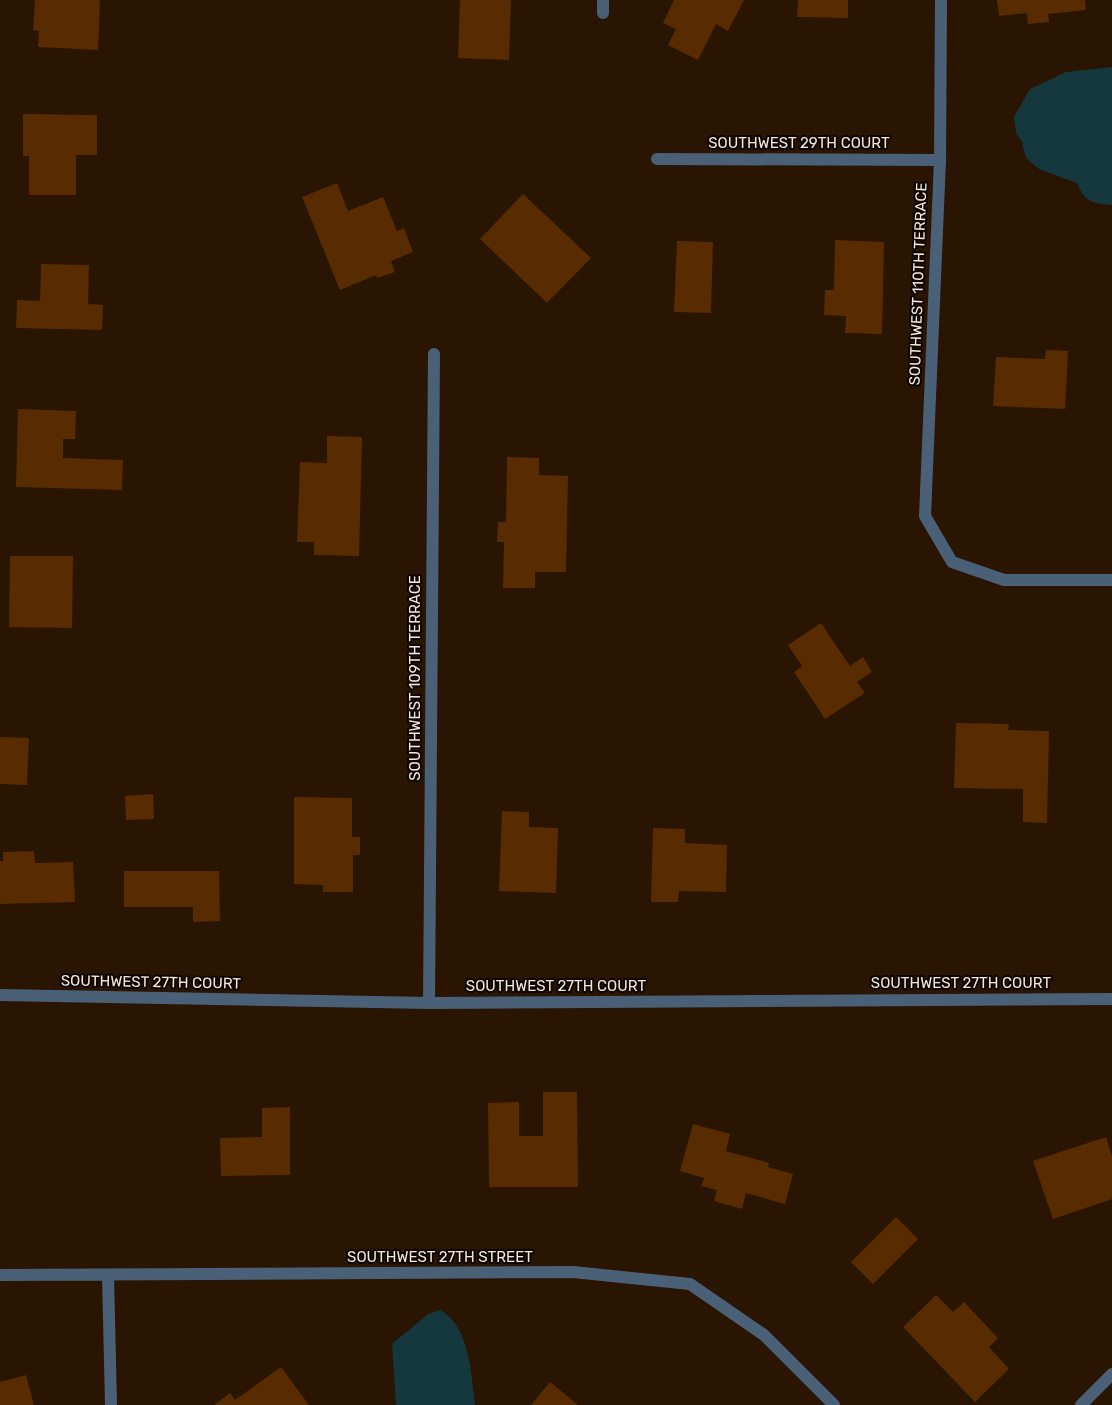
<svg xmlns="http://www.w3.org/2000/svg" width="1112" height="1405" viewBox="0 0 1112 1405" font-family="Rubik,sans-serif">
  <rect width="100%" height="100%" fill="#2a1402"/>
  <path fill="#14383d" d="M1112,67V205C1092,203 1085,203 1077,183L1039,169L1026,158L1022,142L1016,133L1014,117L1030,89L1066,72Z
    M440,1310C470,1326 471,1374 475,1405H396L392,1344L428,1314Z"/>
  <path fill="#582c00" d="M35,0H100L98,50L38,47L39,31L33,30Z
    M460,0H511L509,60L458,58Z
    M674,0H744L728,31L716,24L698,60L668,45L676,29L663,23Z
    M798,0H848V18L797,17Z
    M997,0H1085L1086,10L1048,14L1049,22L1028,24L1027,13L999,16Z
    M23,114L97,115V155H76V195H29V156H23Z
    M337,183L348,211L383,197L397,231L404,228L413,252L391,261L395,272L377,278L376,275L340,290L302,197Z
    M523,194L591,258L547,303L480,239Z
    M835,240L884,242L882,334L845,333L846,316L824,315L825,290H834Z
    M677,241L713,242L711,313L674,312Z
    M41,264L89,265L88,304L103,305L102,330L16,328L17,300L40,301Z
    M1046,350L1068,351L1065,409L993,406L996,357L1045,359Z
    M18,409L76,411L75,439H63V458L123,460L122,490L16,487Z
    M327,436L362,437L359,556L314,555V542H297L300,462L327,463Z
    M507,457L539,458V475L568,476L566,572H535V588H503L504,542H497L498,522H506Z
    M10,556H73L72,628L9,627Z
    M821,623L850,666L863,657L872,672L857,682L865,693L825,719L794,672L802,666L788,645Z
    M956,723L1009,724L1008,730L1049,731L1047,823L1023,822V789L954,788Z
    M0,737L29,738L27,785L0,784Z
    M153,794L154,819L126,820L125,796Z
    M294,797L352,798V837H360V855H353V892H323V885L294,884Z
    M502,811L529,812V827L558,828L556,893L499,891Z
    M653,828L685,829V843L727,845L726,892L679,891L678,902H651Z
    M34,851L35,863L73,862L75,902L0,904V861H3V852Z
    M124,871H219L220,921L193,922V907H124Z
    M543,1092H577L578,1187H489L488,1103L519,1102V1136H543Z
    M290,1107V1175L221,1176L220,1138L262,1137V1108Z
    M693,1124L730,1134L726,1151L769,1163L768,1167L793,1174L785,1204L746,1193L742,1209L714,1201L717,1190L701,1186L704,1178L680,1171Z
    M1106,1137L1112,1156V1199L1053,1219L1033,1161Z
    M896,1217L918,1239L873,1284L851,1262Z
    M936,1295L953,1312L964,1302L998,1338L989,1347L1009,1369L975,1402L903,1327Z
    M281,1367L309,1405H214L230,1393L235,1400Z
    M26,1375L34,1405H0V1382Z
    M550,1382L578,1405H531Z"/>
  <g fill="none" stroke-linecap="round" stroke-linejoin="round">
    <path stroke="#496077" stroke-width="12" d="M941,0L940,160L925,516L952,562L1004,580H1112
      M603,13V0
      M657,159L940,160
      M0,995L429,1003L1112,999
      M429,1003L434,354
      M0,1275L573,1272L690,1284L764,1335L834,1405
      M108,1275L111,1405
      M1081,1405L1112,1374"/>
  </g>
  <g text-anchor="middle" stroke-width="4" stroke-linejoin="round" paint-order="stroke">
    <g font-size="15" fill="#f7e7db" stroke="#0c0401">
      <text x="799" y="148">SOUTHWEST 29TH COURT</text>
      <text transform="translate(918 284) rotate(-88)" y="5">SOUTHWEST 110TH TERRACE</text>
      <text transform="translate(415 678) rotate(-90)" y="5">SOUTHWEST 109TH TERRACE</text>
      <text transform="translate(151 982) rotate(1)" y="5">SOUTHWEST 27TH COURT</text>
      <text x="961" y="988">SOUTHWEST 27TH COURT</text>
      <text x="556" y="991">SOUTHWEST 27TH COURT</text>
      <text x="440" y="1262">SOUTHWEST 27TH STREET</text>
    </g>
  </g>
</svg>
